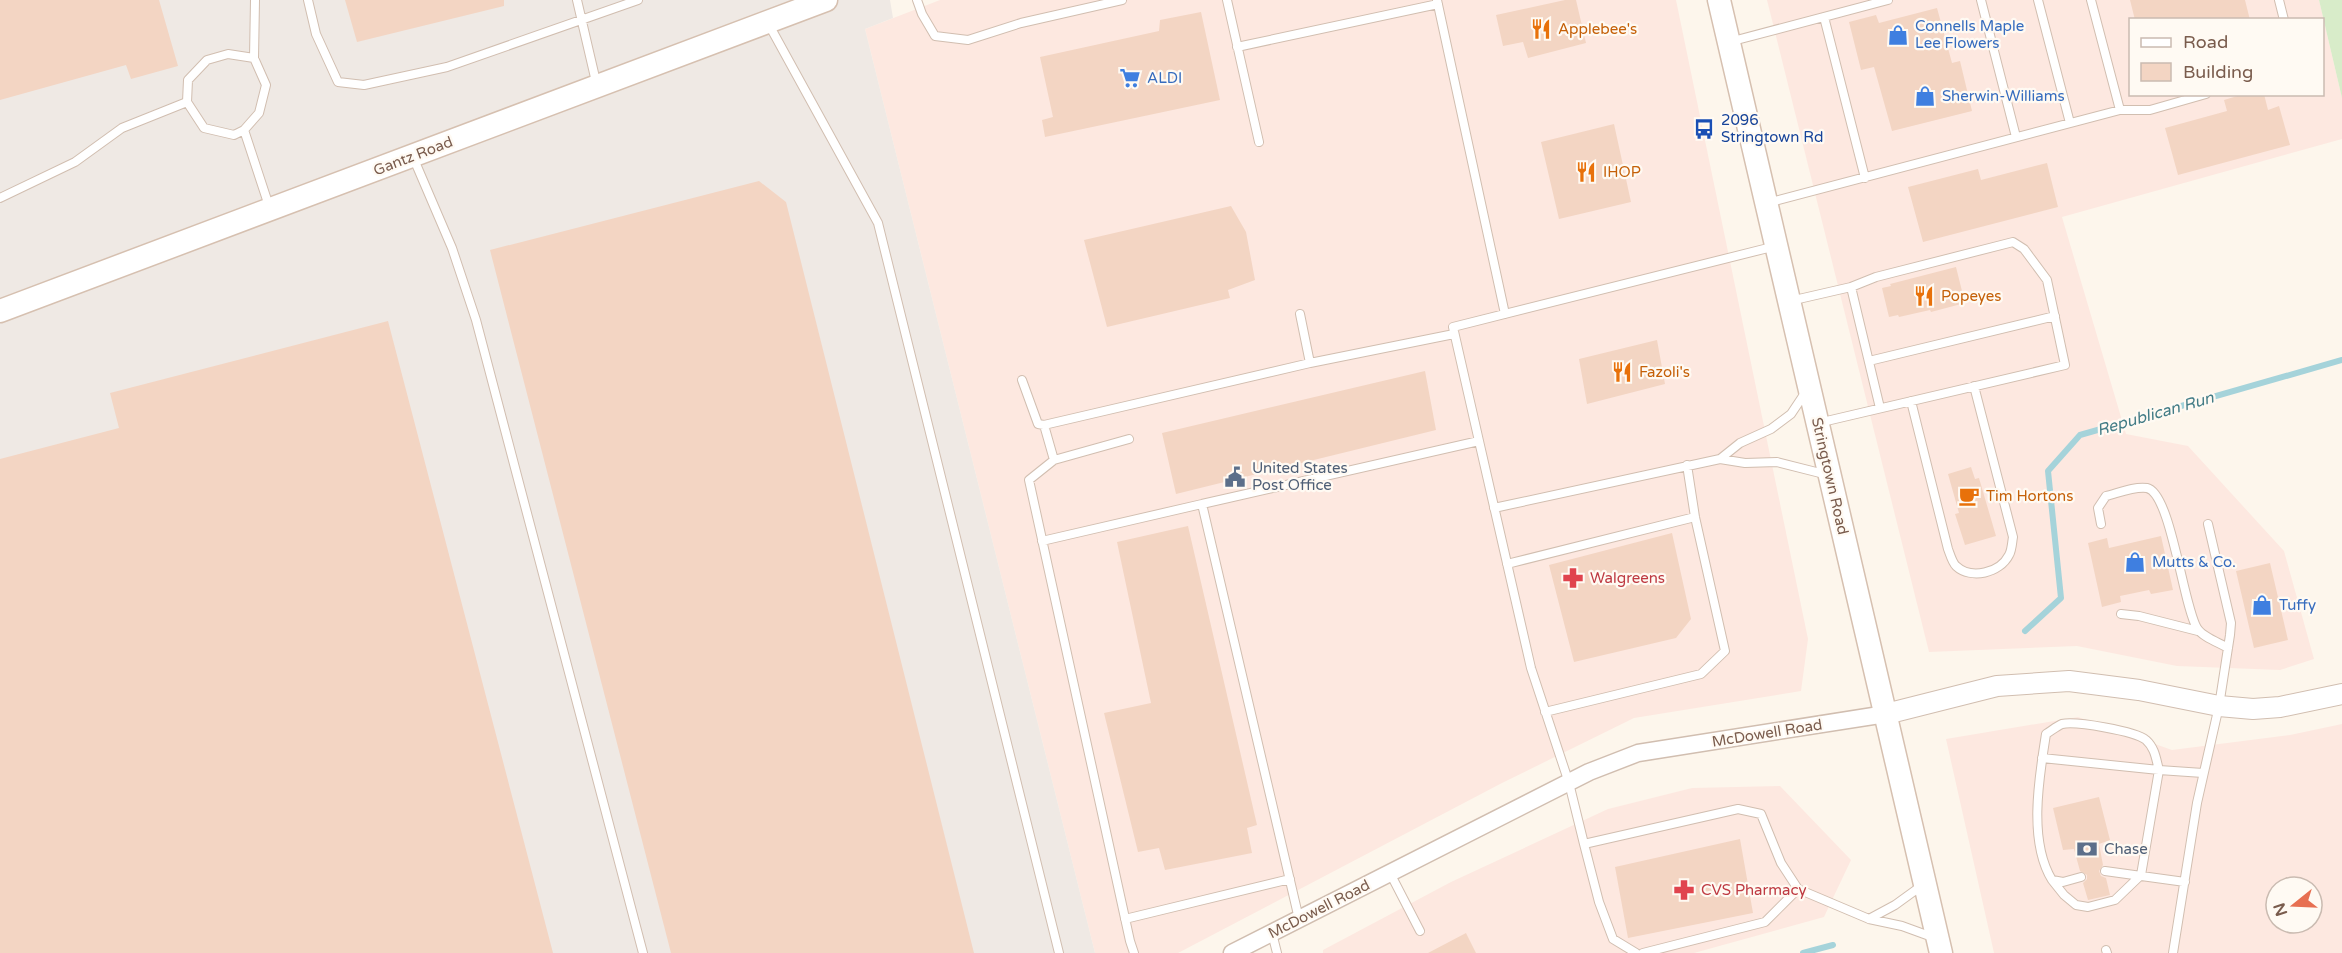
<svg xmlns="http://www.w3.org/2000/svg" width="2342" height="953" viewBox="0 0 2342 953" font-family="'Varela Round',sans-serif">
  <rect width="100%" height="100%" fill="#fdf6ec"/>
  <path fill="#fde8e0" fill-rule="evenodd" d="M940,0H1676L1808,639L1801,691L1634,718L1502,783L1178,953H1095L865,29Z
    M1767,0H2319L2342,98V139L2062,217L2126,434L2188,446L2284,551L2314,659L2280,670L2177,666L2077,646L1929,652ZM2130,20H2322V94H2130Z
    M2078,717L2172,750L2290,735L2342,724V953H1994L1946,739ZM2276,887H2312V923H2276Z
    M1780,786L1851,860L1824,917L1694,953H1323V950L1451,882L1608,809L1692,788Z"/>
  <path fill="#efe9e4" d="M0,0H890L893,18L865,29L1095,953H0Z"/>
  <path fill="#d8ecc9" d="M2319,0H2342V98Z"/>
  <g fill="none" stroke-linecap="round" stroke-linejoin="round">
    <path stroke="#a5d3da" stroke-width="6" d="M2025,631L2061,598L2048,471L2080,435L2342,360
      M1803,953L1833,945"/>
  </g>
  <path fill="#f3d5c3" d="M0,0H159L178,66L131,79L126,65L0,100Z
    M345,0H504V6L357,42Z
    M1565,0H1576L1586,43L1528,58L1523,42L1503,46L1496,15Z
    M2130,0H2245L2250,20H2135Z
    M1937,8L1952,63L1960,61L1972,111L1892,131L1874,67L1861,70L1849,22L1876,15L1879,23Z
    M1201,12L1220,100L1045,137L1042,120L1053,117L1040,57L1159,31L1160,20Z
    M2244,94H2264L2268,110L2279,106L2290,145L2178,175L2165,128L2227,111L2224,100Z
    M1614,124L1631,202L1559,219L1541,142Z
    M2047,163L2058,207L1923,242L1908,187L1978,169L1981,180Z
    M759,181L786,202L974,953H671L490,250Z
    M1231,206L1246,232L1255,280L1228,290L1230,298L1107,327L1084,240Z
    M1956,267L1965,303L1931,312L1930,310L1899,317L1898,315L1889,317L1882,288L1891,286L1890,284Z
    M388,321L553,953H0V459L119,428L110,393Z
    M1657,340L1665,384L1587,404L1579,359Z
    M1425,371L1436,430L1176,494L1162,433Z
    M1971,467L1975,479L1979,478L1996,536L1965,545L1955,514L1959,513L1948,474Z
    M1188,526L1257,825L1247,828L1252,853L1165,870L1159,848L1138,852L1104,713L1151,703L1117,542Z
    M1672,533L1691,619L1676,638L1574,662L1549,565Z
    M2161,536L2173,590L2151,594L2149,590L2120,596L2121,602L2102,607L2088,543L2107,538L2109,548Z
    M2270,563L2288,640L2254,648L2236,571Z
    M2099,797L2110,840L2099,844L2103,865L2099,871L2101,876L2106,878L2110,895L2088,900L2083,883L2087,879V875L2080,871L2074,849L2063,850L2053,808Z
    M1740,839L1753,913L1628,938L1615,867Z
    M1466,933L1476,953H1428Z"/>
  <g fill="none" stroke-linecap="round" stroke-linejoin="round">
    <g stroke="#d1beb0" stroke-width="10">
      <path id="service" d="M308,0L316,34L338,82L364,85L447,67L638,0
        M577,0L597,86
        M917,0L922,14L935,36L968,40L1021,23L1122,0
        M1227,0L1259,142
        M1437,0L1505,314
        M1981,0L2016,137
        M2038,0L2070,123
        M2091,0L2120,110
        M2279,0L2284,20
        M1824,17L1865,178
        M768,23L878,223L1059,953
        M1729,42L1888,0
        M1237,47L1438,4
        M228,54L254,58L266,85L259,113L244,130L234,135L204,128L187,102L188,80L207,60Z
        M254,58L255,0
        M244,130L270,209
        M413,157L452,248L476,320L643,953
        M0,198L75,162L122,128L187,102
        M1767,203L2120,110H2150L2206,94
        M1790,301L1851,287
        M1300,314L1310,363
        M1869,361L2055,316
        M1022,380L1038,424L1044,425L1310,363L1454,334
        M1911,401L1948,549C1950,554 1952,562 1956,566C1971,580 2000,573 2009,555C2012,550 2012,542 2013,537L1974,386
        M1818,423L2065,365L2047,280L2024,249L2013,242L1876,277L1851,287L1880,408
        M1044,425L1054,460
        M1129,439L1054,460L1029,480L1130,941L1134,953
        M1479,441L1453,327L1776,246
        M1720,459L1740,443L1771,429L1791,414L1807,390
        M1494,508L1720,459L1745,463L1777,462L1828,475
        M2101,524L2098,508L2106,496C2118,493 2135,486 2147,488C2171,493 2183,605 2197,628C2202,637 2220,643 2228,648
        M1042,541L1202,504
        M1507,564L1695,517
        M2121,614L2139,616L2198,631
        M1545,712L1701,674L1725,651L1695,517L1687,465
        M2042,758L2159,770L2141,875L2115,900L2088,907L2076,905L2064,895L2052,880
        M1584,844L1599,902L1613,939L1636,953
        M2105,871L2185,882
        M1390,873L1420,931
        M2081,877L2063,882L2052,880C2028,841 2039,778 2046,734C2051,731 2057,726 2062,724C2076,721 2135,731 2146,740C2155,748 2156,759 2159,770L2203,773
        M1125,919L1290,879
        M1299,919L1202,504L1479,441L1531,668L1569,783L1584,844L1738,809L1761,814L1781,863L1798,889L1869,919L1902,926L1935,938
        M1869,919L1895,905L1924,884
        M1272,933L1277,953
        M2106,950L2107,953
        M1643,953L1765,922L1798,889
        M2173,953L2197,803L2219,706L2230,635L2231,623L2208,524"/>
    </g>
    <g stroke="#d1beb0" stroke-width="19">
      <path id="minor" d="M1232,953L1589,772L1638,753L1886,714"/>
    </g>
    <g stroke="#d1beb0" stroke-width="22">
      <path id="tertiary" d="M1886,714L1997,686L2069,681L2139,690L2219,706L2253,709L2280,707L2342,694"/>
    </g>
    <g stroke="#d6c0b0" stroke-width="25">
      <path id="secondary" d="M1719,0L1941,953
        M0,311L826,0"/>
    </g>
    <use href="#service" stroke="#fff" stroke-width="8"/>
    <use href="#minor" stroke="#fff" stroke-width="16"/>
    <use href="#tertiary" stroke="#fff" stroke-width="20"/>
    <use href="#secondary" stroke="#fff" stroke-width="22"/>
  </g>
  <defs>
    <g id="restaurant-bare" transform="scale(1.62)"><path d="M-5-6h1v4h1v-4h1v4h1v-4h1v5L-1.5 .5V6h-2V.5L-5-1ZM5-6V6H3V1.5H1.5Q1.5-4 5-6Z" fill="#e8710a" stroke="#fffaf3" stroke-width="2.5" paint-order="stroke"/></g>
    <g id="shop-bare" transform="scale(1.62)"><path d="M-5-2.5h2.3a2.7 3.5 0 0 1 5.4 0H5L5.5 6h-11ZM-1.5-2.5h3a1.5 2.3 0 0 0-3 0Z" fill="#3f7fe0" stroke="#fffaf3" stroke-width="2.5" paint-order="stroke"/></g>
    <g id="supermarket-bare" transform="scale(1.62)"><path d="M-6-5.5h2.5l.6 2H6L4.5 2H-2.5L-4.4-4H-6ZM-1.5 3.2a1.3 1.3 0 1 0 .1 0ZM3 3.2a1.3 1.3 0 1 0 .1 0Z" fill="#3f7fe0" stroke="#fffaf3" stroke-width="2.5" paint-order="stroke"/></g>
    <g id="bus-bare" transform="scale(1.62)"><path d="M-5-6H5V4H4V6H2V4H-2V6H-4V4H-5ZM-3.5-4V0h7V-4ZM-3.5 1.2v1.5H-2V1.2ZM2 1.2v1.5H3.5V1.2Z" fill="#1a4fb4" stroke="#fffaf3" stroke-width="2.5" paint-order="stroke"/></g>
    <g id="civic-bare" transform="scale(1.62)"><path d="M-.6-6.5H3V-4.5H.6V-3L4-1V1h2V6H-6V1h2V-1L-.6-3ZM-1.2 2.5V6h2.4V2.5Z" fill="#5c6f8a" stroke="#fffaf3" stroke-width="2.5" paint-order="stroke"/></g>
    <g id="cafe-bare" transform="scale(1.62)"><path d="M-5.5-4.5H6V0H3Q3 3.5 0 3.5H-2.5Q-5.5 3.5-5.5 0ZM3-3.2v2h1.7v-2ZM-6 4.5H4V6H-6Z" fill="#e8710a" stroke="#fffaf3" stroke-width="2.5" paint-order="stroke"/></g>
    <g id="pharmacy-bare" transform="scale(1.62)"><path d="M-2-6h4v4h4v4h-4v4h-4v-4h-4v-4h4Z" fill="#e0444e" stroke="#fffaf3" stroke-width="2.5" paint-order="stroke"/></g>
    <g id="bank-bare" transform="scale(1.62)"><path d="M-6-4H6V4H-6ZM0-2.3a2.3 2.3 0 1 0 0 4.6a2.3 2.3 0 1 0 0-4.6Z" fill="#5c6f8a" stroke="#fffaf3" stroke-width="2.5" paint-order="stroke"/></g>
  </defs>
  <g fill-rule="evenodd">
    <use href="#restaurant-bare" x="1541" y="29"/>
    <use href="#shop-bare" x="1898" y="35"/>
    <use href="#supermarket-bare" x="1130" y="78"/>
    <use href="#shop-bare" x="1925" y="96"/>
    <use href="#bus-bare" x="1704" y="129"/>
    <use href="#restaurant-bare" x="1586" y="172"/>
    <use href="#restaurant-bare" x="1924" y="296"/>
    <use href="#restaurant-bare" x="1622" y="372"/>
    <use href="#civic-bare" x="1235" y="477"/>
    <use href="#cafe-bare" x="1969" y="496"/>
    <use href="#shop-bare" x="2135" y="562"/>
    <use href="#pharmacy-bare" x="1573" y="578"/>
    <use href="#shop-bare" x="2262" y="605"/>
    <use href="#bank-bare" x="2087" y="849"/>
    <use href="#pharmacy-bare" x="1684" y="890"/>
  </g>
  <g text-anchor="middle" stroke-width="4.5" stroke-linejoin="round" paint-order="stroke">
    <g font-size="15" fill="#366cbe" stroke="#fffaf3" text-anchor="start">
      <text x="1915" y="31">Connells Maple<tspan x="1915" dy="17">Lee Flowers</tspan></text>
      <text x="1147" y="83">ALDI</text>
      <text x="1942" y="101">Sherwin-Williams</text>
      <text x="2152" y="567">Mutts &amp; Co.</text>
      <text x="2279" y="610">Tuffy</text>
    </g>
    <g font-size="15" fill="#c56008" stroke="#fffaf3" text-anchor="start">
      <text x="1558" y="34">Applebee's</text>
      <text x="1603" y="177">IHOP</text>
      <text x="1941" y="301">Popeyes</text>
      <text x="1639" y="377">Fazoli's</text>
      <text x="1986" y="501">Tim Hortons</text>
    </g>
    <g font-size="15" fill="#164399" stroke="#fffaf3" text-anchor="start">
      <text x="1721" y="125">2096<tspan x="1721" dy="17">Stringtown Rd</tspan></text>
    </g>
    <g font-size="15" fill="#7a5c4d" stroke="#fffaf3">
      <text transform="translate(413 156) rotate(-21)" y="5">Gantz Road</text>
      <text transform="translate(1830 476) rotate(77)" y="5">Stringtown Road</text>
      <text transform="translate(1767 733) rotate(-9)" y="5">McDowell Road</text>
      <text transform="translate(1319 909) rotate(-27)" y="5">McDowell Road</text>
    </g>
    <g font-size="15" fill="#4e5e75" stroke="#fffaf3" text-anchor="start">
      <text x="1252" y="473">United States<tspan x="1252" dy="17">Post Office</tspan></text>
      <text x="2104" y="854">Chase</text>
    </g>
    <g font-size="15" fill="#be3a42" stroke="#fffaf3" text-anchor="start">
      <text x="1590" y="583">Walgreens</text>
      <text x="1701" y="895">CVS Pharmacy</text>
    </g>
    <g font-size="16" font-style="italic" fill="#437c86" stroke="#fffaf3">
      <text transform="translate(2155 413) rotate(-16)" y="6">Republican Run</text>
    </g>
  </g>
  <rect x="2129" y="18" width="195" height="78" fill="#fffaf3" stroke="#cabbb1" stroke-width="1.5"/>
  <rect x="2141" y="38" width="30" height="9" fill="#ffffff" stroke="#cabbb1" stroke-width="1.5"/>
  <text x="2183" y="48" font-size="18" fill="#7a5c4d">Road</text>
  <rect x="2141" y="63" width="30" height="18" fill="#f3d5c3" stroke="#cabbb1" stroke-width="1.5"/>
  <text x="2183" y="78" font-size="18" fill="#7a5c4d">Building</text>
  <g transform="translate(2294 905) rotate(252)"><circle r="28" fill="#fffaf3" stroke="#cabbb1" stroke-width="1.5"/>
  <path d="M0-4.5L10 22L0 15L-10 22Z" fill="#e76f51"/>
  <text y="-9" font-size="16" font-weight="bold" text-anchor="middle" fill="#7a5c4d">N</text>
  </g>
</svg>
